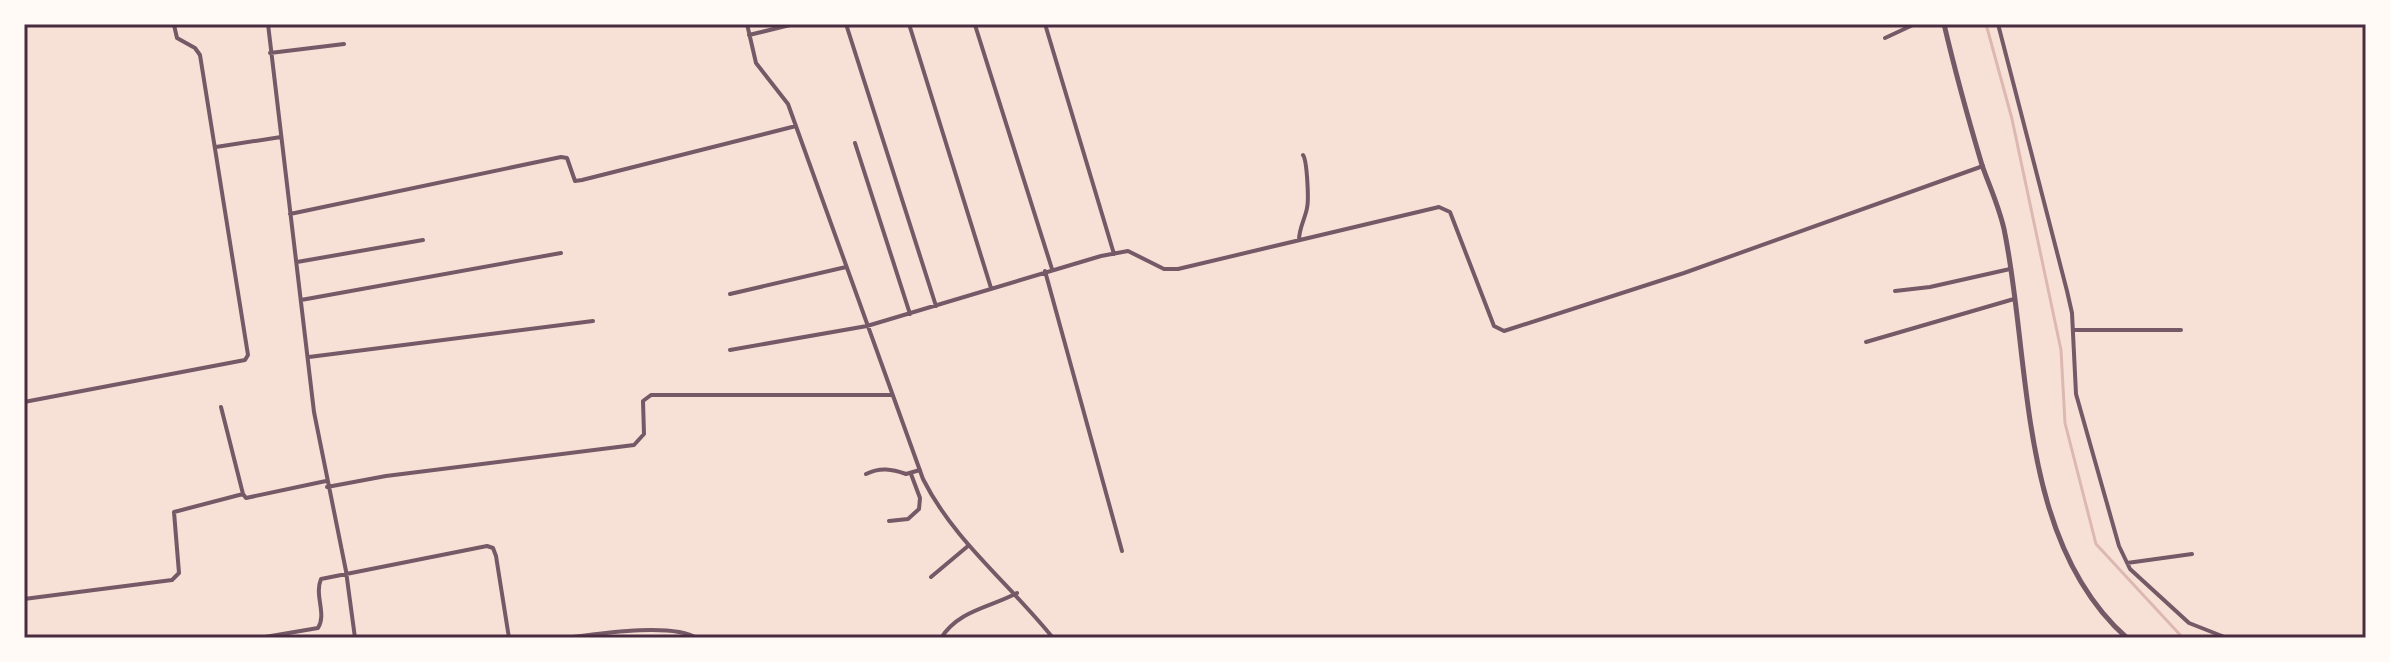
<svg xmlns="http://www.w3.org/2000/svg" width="2390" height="662" viewBox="0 0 2390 662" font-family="Inter,sans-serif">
  <rect width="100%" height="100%" fill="#f7e1d7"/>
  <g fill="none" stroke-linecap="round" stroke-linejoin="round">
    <path stroke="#dcb8b0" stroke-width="3" d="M1986,24L2012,119L2061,350L2065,423L2096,544L2183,638"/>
    <path stroke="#755966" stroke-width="4" d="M268,24L314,412L346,571L355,638
      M747,24L756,63L788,104L923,479C954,541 1010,584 1053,638
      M846,24L936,306
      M909,24L991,288
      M1045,24L1114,254
      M1998,24L2067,291L2072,313L2076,394L2119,546L2130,569L2189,623L2227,638
      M975,25L1052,269
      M749,35L794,24
      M1885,38L1915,24
      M270,53L344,44
      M855,143L910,314
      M216,147L281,137
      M290,214L561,157L567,158L575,181L582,180L796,126
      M1299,240C1299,228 1305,219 1307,208C1309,199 1307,160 1303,155
      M297,262L423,240
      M1045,271L1122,551
      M1895,291L1930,287L2010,269
      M730,294L846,267
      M301,300L561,253
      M2073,330H2181
      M1866,342L2014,299
      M730,350L867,326L1101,256L1128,251L1164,269H1178L1439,207L1450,212L1494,326L1504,331L1684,273L1983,166
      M309,357L593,321
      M24,402L245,360L248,355L200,55L195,48L177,38L174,25
      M221,407L243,494
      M866,474C880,467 892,469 906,474L920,470
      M327,487L386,476L634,445L644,434L643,401L651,395H892
      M889,521L908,519L919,509L920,498L911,474
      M2127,563L2192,554
      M931,577L968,546
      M24,599L172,580L179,573L174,512L243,494L246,498L326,481
      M259,638L318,628C327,614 314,595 321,579L487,546L493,548L496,556L509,638
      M564,638C596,634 671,622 697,638
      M941,638C959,610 989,608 1017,593"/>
    <path stroke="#755966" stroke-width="5" d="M1944,24C1955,71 1968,118 1982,165C1990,188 2001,211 2005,234C2031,364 2018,542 2127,638"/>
  </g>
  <rect width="2390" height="662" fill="none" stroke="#fffaf5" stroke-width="52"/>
  <rect x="26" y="26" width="2338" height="610" fill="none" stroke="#4a2c40" stroke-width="3"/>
</svg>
